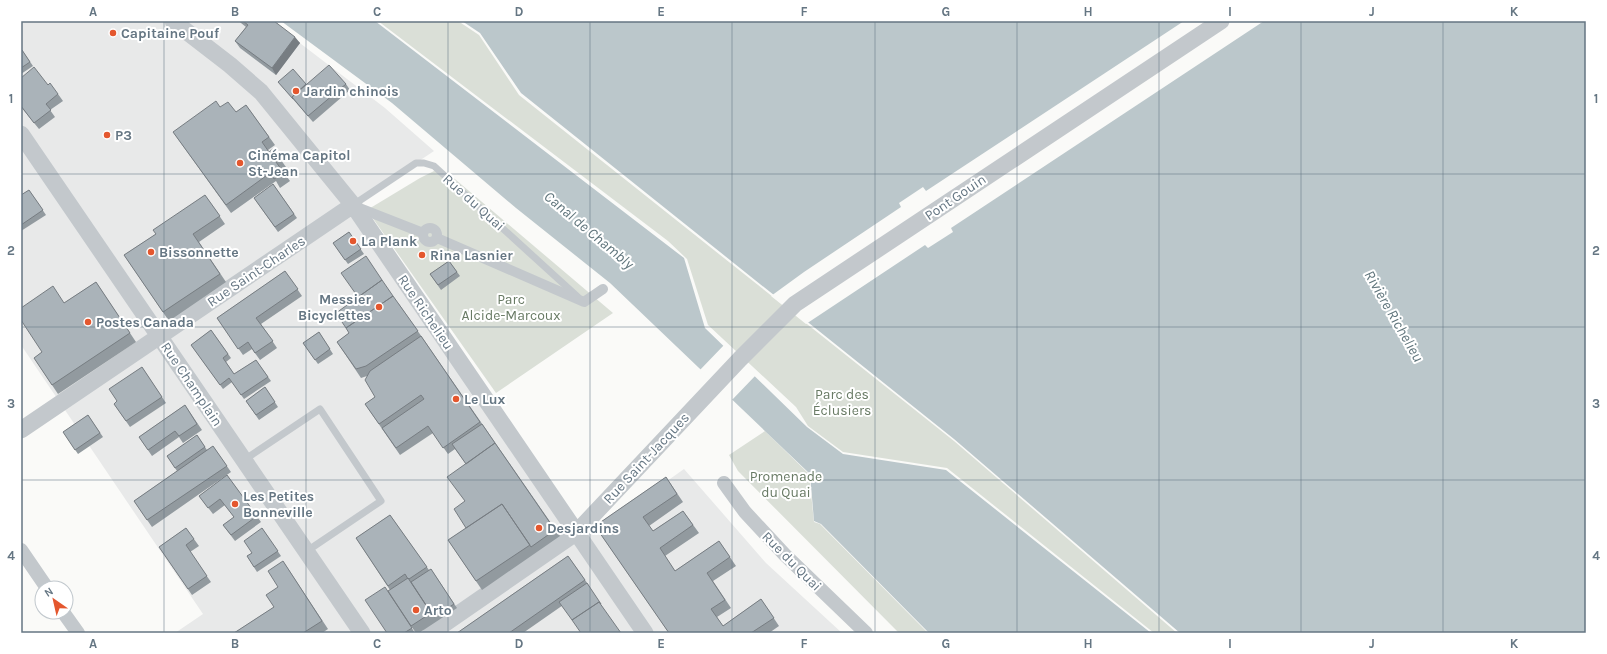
<svg xmlns="http://www.w3.org/2000/svg" width="1607" height="654" viewBox="0 0 1607 654" font-family="Karla,sans-serif">
  <rect width="100%" height="100%" fill="#fafaf8"/>
  <path fill="#e8e9e9" d="M21,21H271L385,108L434,151L353,205L577,532L594,533L684,469L766,563L842,633H175L203,614L21,345Z"/>
  <path fill="#dadfd7" d="M378,21H458L479,35L519,95L954,441L1177,633H1154L947,468L843,452L808,426L796,407L708,325L687,259L668,241Z
    M434,171L449,174L613,313L496,393L367,210L420,178Z
    M765,431L809,474L814,522L820,524L928,633H899L738,471L729,455Z"/>
  <path fill="#bbc7cb" d="M281,21H375L684,258L705,328L807,427L843,454L946,470L1151,633H929L821,524L814,521L810,474L610,283L516,208L392,103Z
    M462,21H1586V633H1180L954,439L521,93L480,33Z"/>
  <path fill="#fafaf8" d="M1184,21H1264L951,228L953,232L928,248L925,245L806,324L771,296L804,272L901,207L899,203L923,187L926,191Z
    M725,344L756,375L731,401L699,371Z"/>
  <g fill="none" stroke-linecap="round" stroke-linejoin="round">
    <path stroke="#c3c8cc" stroke-width="7" d="M353,205L416,163H424L434,166L578,297
      M244,460L320,409L381,501L307,551"/>
    <path stroke="#c3c8cc" stroke-width="10" d="M354,206L423,233
      M423 235a7 7 0 1 1 14 0a7 7 0 1 1-14 0Z
      M437,238L584,302L603,289"/>
    <path stroke="#c3c8cc" stroke-width="14" d="M724,483L745,512L785,555L866,633
      M21,550L47,588
      M63,612L78,633"/>
    <path stroke="#c3c8cc" stroke-width="17" d="M173,21L230,65L261,92L353,205L645,633
      M21,134L362,633
      M21,430L353,205
      M431,633L577,532L740,359L795,304L1221,21"/>
  </g>
  <path fill="#929a9f" d="M239,21H274L300,43L276,75L240,48L235,41L246,27L241,23Z
    M21,50H22L33,66L21,74Z
    M21,78L48,85L58,94L63,101L50,110L55,117L39,129L21,107Z
    M278,82L306,84H346L350,90L313,122Z
    M246,105L275,145L268,150L269,152L273,149L286,167L282,170L290,181L280,188L276,181L231,213L173,132L220,107L236,112Z
    M273,184L297,218L278,232L254,198Z
    M29,190L46,215L21,231V195Z
    M205,195L225,224L199,242L226,282L169,321L124,255L156,234Z
    M349,232L364,254L348,264L333,243Z
    M449,261L460,276L441,290L430,274Z
    M285,271L302,296L261,324L277,348L260,360L252,349L243,355L217,318Z
    M96,282L136,342L58,394L34,358L42,352L64,303Z
    M399,304L560,536L482,590L448,540L466,528L465,502L466,464L455,449L448,454L433,433L400,455L365,404L375,397L367,376L361,378L337,342L349,333Z
    M211,330L231,358L226,362L234,374L256,360L271,381L244,399L232,382L223,389L191,345Z
    M319,332L333,354L318,364L303,343Z
    M142,367L166,403L130,427L114,404L117,401Z
    M265,387L278,407L259,420L246,401Z
    M185,405L202,430L183,443L179,437L152,456L139,437Z
    M88,415L103,437L78,454L63,432Z
    M197,435L207,450L213,446L231,472L152,527L134,501L177,471L167,456Z
    M227,475L261,522L235,541L223,525L234,517L225,505L213,514L199,496Z
    M666,477L683,502L649,526L653,531L683,511L699,533L665,556L675,571L719,541L736,566L713,581L731,608L717,617L723,626L761,599L779,626L769,633H669L595,526Z
    M390,515L429,570L431,569L457,608L419,633H416L411,626L390,590L356,538Z
    M186,528L199,546L190,552L211,582L192,595L159,547Z
    M262,528L281,556L257,572L247,556L252,553Z
    M568,556L590,587H589L523,633H457Z
    M283,561L328,629L322,633H234L274,607Z
    M389,593L415,633H387Z"/>
  <path fill="#777d82" d="M295,37L300,43L276,75L272,68Z"/>
  <path fill="#aab3b9" stroke="#777d82" d="M243,21H274L295,37L272,68L235,41L248,25Z
    M21,50H22L30,62L21,68Z
    M329,65L346,84L308,116L292,97Z
    M34,67L48,85L50,83L58,94L46,104L51,110L34,123L21,106V78Z
    M293,69L306,84L292,97L293,99L278,82Z
    M216,101L220,107L228,102L236,112L246,105L269,137L262,142L269,152L273,149L280,158L276,162L284,173L274,179L270,173L226,205L173,132Z
    M273,184L294,214L275,227L254,198Z
    M29,190L43,210L21,225V195Z
    M205,195L220,216L193,234L220,274L163,312L124,255L156,234L153,230Z
    M349,232L361,249L345,260L333,243Z
    M366,256L382,280L358,297L341,273Z
    M449,261L457,272L438,285L430,274Z
    M285,271L298,289L256,318L273,341L255,353L248,342L238,349L217,318Z
    M382,280L393,296L346,328L336,313Z
    M96,282L130,333L52,385L34,358L42,352L21,320V308L53,286L64,303Z
    M393,296L418,331L366,366L356,369L337,342L349,333L346,328Z
    M211,330L228,354L223,358L234,374L256,360L268,377L241,395L229,378L220,385L191,345Z
    M319,332L330,349L315,360L303,343Z
    M421,336L480,422L443,448L428,426L396,448L382,428L424,399L421,395L379,424L365,404L375,397L365,380L370,371Z
    M142,367L162,397L126,421L114,404L117,401L109,389Z
    M265,387L275,402L256,415L246,401Z
    M185,405L197,424L179,436L175,431L148,450L139,437Z
    M88,415L100,433L75,450L63,432Z
    M482,424L495,443L466,464L452,444Z
    M197,435L205,447L175,468L167,456Z
    M495,443L555,530L531,547L502,504L466,528L454,509L465,501L447,477Z
    M213,446L227,466L147,520L134,501Z
    M227,475L257,516L231,535L223,525L234,517L220,499L208,508L199,496Z
    M666,477L677,494L643,517L653,531L683,511L693,525L660,548L675,571L719,541L730,557L707,573L725,600L711,609L723,626L761,599L774,618L751,633H669L595,526Z
    M502,504L530,545L476,581L448,540Z
    M390,515L427,567L409,579L408,578V579L405,574L388,586L356,538Z
    M186,528L194,539L186,545L207,576L188,589L159,547Z
    M262,528L278,551L254,567L247,556L252,553L244,541Z
    M568,556L585,580L509,633H457Z
    M283,561L322,621L303,633H234L274,607L266,595L278,587L268,571Z
    M431,569L454,604L434,617L411,582Z
    M408,578L431,613L411,626L388,591Z
    M587,583L601,604L599,602L572,620L559,602Z
    M385,587L412,628L404,633H387L365,600Z
    M599,602L621,633H581L572,620Z"/>
  <path fill="none" stroke="#657683" stroke-width="1" stroke-opacity="0.55" d="M164,21V633M306,21V633M448,21V633M590,21V633M732,21V633M875,21V633M1017,21V633M1159,21V633M1301,21V633M1443,21V633M21,174H1586M21,327H1586M21,480H1586"/>
  <g fill="#e4572e" stroke="#fff" stroke-width="1.5">
    <circle cx="113" cy="33" r="4"/>
    <circle cx="296" cy="91" r="4"/>
    <circle cx="107" cy="135" r="4"/>
    <circle cx="240" cy="163" r="4"/>
    <circle cx="353" cy="241" r="4"/>
    <circle cx="151" cy="252" r="4"/>
    <circle cx="422" cy="255" r="4"/>
    <circle cx="379" cy="307" r="4"/>
    <circle cx="88" cy="322" r="4"/>
    <circle cx="456" cy="399" r="4"/>
    <circle cx="235" cy="504" r="4"/>
    <circle cx="539" cy="528" r="4"/>
    <circle cx="416" cy="610" r="4"/>
  </g>
  <g text-anchor="middle" stroke-width="4" stroke-linejoin="round" paint-order="stroke">
    <g font-size="14" font-weight="bold" fill="#657683" stroke="#fff" text-anchor="start">
      <text x="121" y="38">Capitaine Pouf</text>
      <text x="304" y="96">Jardin chinois</text>
      <text x="115" y="140">P3</text>
      <text x="248" y="160">Cinéma Capitol<tspan x="248" dy="16">St-Jean</tspan></text>
      <text x="361" y="246">La Plank</text>
      <text x="159" y="257">Bissonnette</text>
      <text x="430" y="260">Rina Lasnier</text>
      <text x="371" y="304" text-anchor="end">Messier<tspan x="371" dy="16">Bicyclettes</tspan></text>
      <text x="96" y="327">Postes Canada</text>
      <text x="464" y="404">Le Lux</text>
      <text x="243" y="501">Les Petites<tspan x="243" dy="16">Bonneville</tspan></text>
      <text x="547" y="533">Desjardins</text>
      <text x="424" y="615">Arto</text>
    </g>
    <g font-size="14" fill="#657683" stroke="#fff">
      <text transform="translate(955 197) rotate(-34)" y="5">Pont Gouin</text>
      <text transform="translate(474 202) rotate(42)" y="5">Rue du Quai</text>
      <text transform="translate(256 271) rotate(-34)" y="5">Rue Saint-Charles</text>
      <text transform="translate(426 312) rotate(56)" y="5">Rue Richelieu</text>
      <text transform="translate(192 384) rotate(56)" y="5">Rue Champlain</text>
      <text transform="translate(646 458) rotate(-47)" y="5">Rue Saint-Jacques</text>
      <text transform="translate(792 561) rotate(45)" y="5">Rue du Quai</text>
    </g>
    <g font-size="14" fill="#687a64" stroke="#fff">
      <text x="511" y="304">Parc<tspan x="511" dy="16">Alcide-Marcoux</tspan></text>
      <text x="842" y="399">Parc des<tspan x="842" dy="16">Éclusiers</tspan></text>
      <text x="786" y="481">Promenade<tspan x="786" dy="16">du Quai</tspan></text>
    </g>
    <g font-size="15" font-style="italic" fill="#60757c" stroke="#fff">
      <text transform="translate(589 230) rotate(40)" y="5">Canal de Chambly</text>
      <text transform="translate(1394 316) rotate(60)" y="5">Rivière Richelieu</text>
    </g>
  </g>
  <rect width="1607" height="654" fill="none" stroke="#ffffff" stroke-width="44"/>
  <g transform="translate(54 600) rotate(326)"><circle r="19" fill="#ffffff" stroke="#c1c8cd"/>
  <path d="M0-3L7 15L0 10L-7 15Z" fill="#e4572e"/>
  <text y="-6" font-size="11" font-weight="bold" text-anchor="middle" fill="#657683">N</text>
  </g>
  <rect x="22" y="22" width="1563" height="610" fill="none" stroke="#657683" stroke-width="1.5"/>
  <g font-size="13" text-anchor="middle" font-weight="bold" fill="#657683">
    <text x="93" y="16">A</text>
    <text x="235" y="16">B</text>
    <text x="377" y="16">C</text>
    <text x="519" y="16">D</text>
    <text x="661" y="16">E</text>
    <text x="804" y="16">F</text>
    <text x="946" y="16">G</text>
    <text x="1088" y="16">H</text>
    <text x="1230" y="16">I</text>
    <text x="1372" y="16">J</text>
    <text x="1514" y="16">K</text>
    <text x="11" y="103">1</text>
    <text x="1596" y="103">1</text>
    <text x="11" y="255">2</text>
    <text x="1596" y="255">2</text>
    <text x="11" y="408">3</text>
    <text x="1596" y="408">3</text>
    <text x="11" y="560">4</text>
    <text x="1596" y="560">4</text>
    <text x="93" y="648">A</text>
    <text x="235" y="648">B</text>
    <text x="377" y="648">C</text>
    <text x="519" y="648">D</text>
    <text x="661" y="648">E</text>
    <text x="804" y="648">F</text>
    <text x="946" y="648">G</text>
    <text x="1088" y="648">H</text>
    <text x="1230" y="648">I</text>
    <text x="1372" y="648">J</text>
    <text x="1514" y="648">K</text>
  </g>
</svg>
